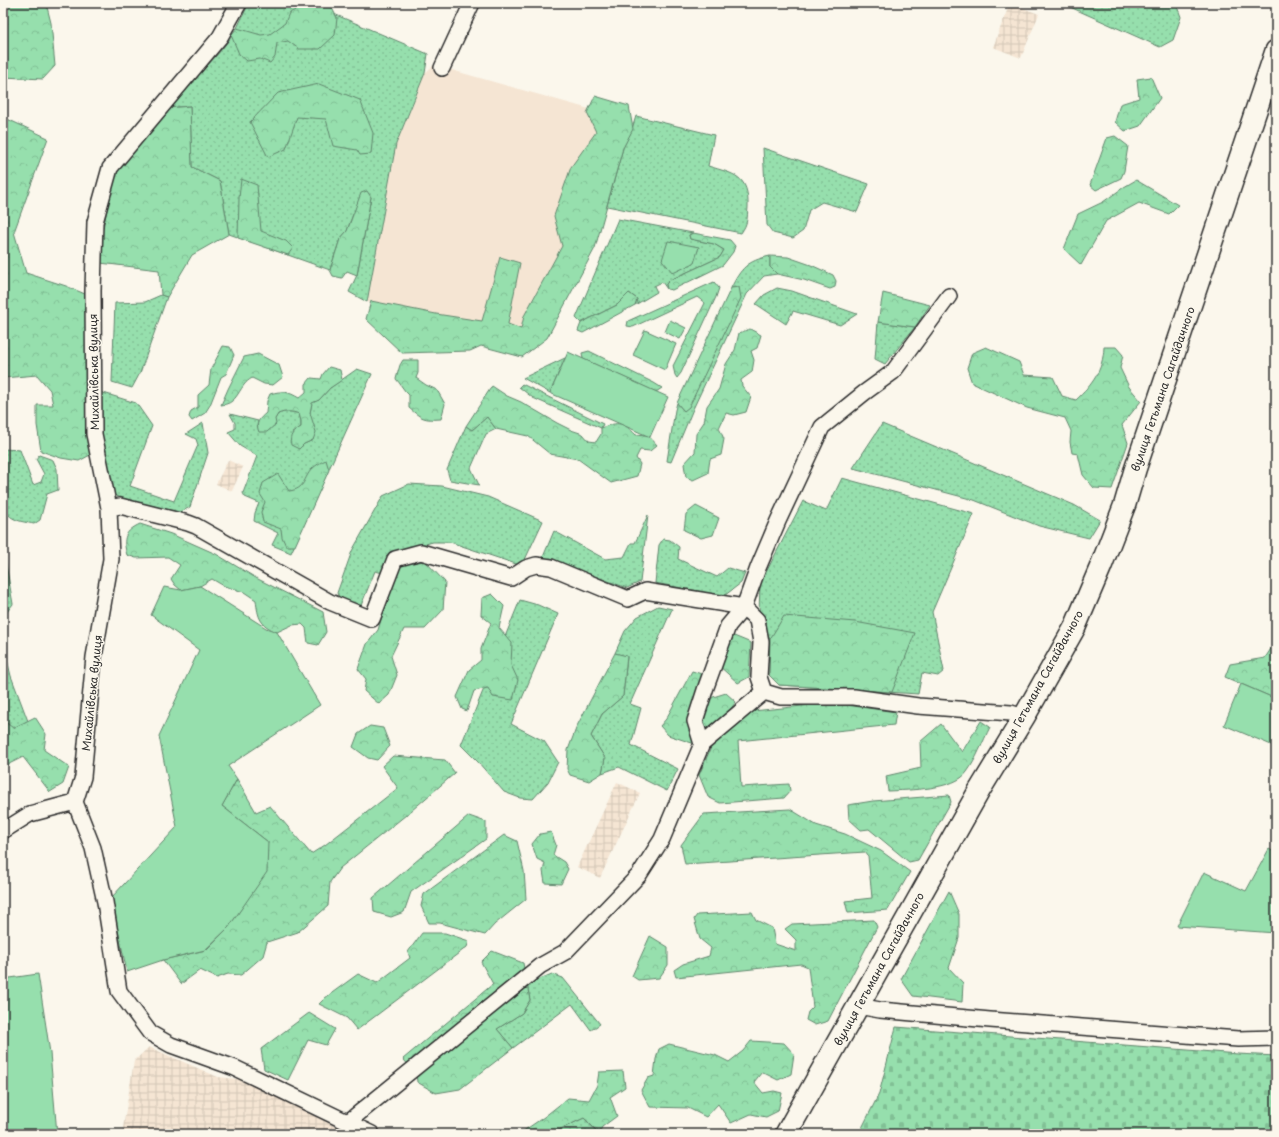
<svg xmlns="http://www.w3.org/2000/svg" width="1279" height="1137" viewBox="0 0 1279 1137" font-family="'Playpen Sans',sans-serif">
  <defs>
    <pattern id="industrial-grid" width="8" height="8" patternUnits="userSpaceOnUse"><rect width="8" height="8" fill="#f5e5d3"/><path d="M0 4h8M4 0v8" fill="none" stroke="#d2c5b5"/></pattern>
    <pattern id="grass-dots" width="8" height="8" patternUnits="userSpaceOnUse"><rect width="8" height="8" fill="#96dfad"/><path d="M2 2h.1M6 6h.1" fill="none" stroke="#81c095" stroke-width="1.8" stroke-linecap="round"/></pattern>
    <pattern id="forest-crowns" width="20" height="18" patternUnits="userSpaceOnUse"><rect width="20" height="18" fill="#96dfad"/><path d="M2 6a3 3 0 1 1 6 0M12 15a3 3 0 1 1 6 0" fill="none" stroke="#81c095"/></pattern>
    <pattern id="cemetery-stones" width="16" height="16" patternUnits="userSpaceOnUse"><rect width="16" height="16" fill="#96dfad"/><path d="M2 7V4a2 2 0 0 1 4 0v3zM10 15v-3a2 2 0 0 1 4 0v3z" fill="#81c095"/></pattern>
  </defs>
  <rect width="100%" height="100%" fill="#fbf7ec"/>
  <filter id="ink" filterUnits="userSpaceOnUse"><feTurbulence type="fractalNoise" baseFrequency=".025" numOctaves="2"/><feDisplacementMap in="SourceGraphic" scale="8" xChannelSelector="R" yChannelSelector="G"/><feConvolveMatrix kernelMatrix="1 2 1 2 8 2 1 2 1" color-interpolation-filters="sRGB"/></filter>
  <g filter="url(#ink)">
    <path fill="#f5e5d3" d="M434,65L628,120L535,346L367,302L396,144L425,73Z"/>
    <path fill="url(#industrial-grid)" d="M1010,3L1039,14L1021,58L993,47Z
      M228,460L243,467L232,491L216,484Z
      M617,782L640,793L600,878L577,867Z
      M149,1047L218,1077L246,1080L350,1134H122L134,1061Z"/>
    <path fill="url(#grass-dots)" stroke="#60856c" d="M249,3H308L428,54L425,73L396,144L367,302L349,292L357,275L371,197L353,214L347,231L340,239L330,270L229,234L220,181L192,167L190,106L168,108C190,81 219,58 237,28C241,20 245,11 249,3Z
      M1061,3H1171L1177,6L1181,17L1173,40L1160,47Z
      M636,116L714,135L708,166C734,174 749,175 748,207C747,219 748,223 741,233L607,206L623,148L632,129Z
      M763,148L869,184L857,212L822,202L809,210L803,231L793,238L773,233L767,225Z
      M618,219L693,233L689,235L690,239L714,244L724,250L720,257L670,280L666,284L667,289L662,282L654,286L657,292L635,305L637,299L629,293L617,305L581,323L576,318Z
      M770,256V267L777,274L764,276L747,294L693,409L671,462L667,461L675,410L677,403L684,411L739,287L731,288C741,268 747,261 770,256Z
      M777,288L792,291L857,314L840,325L793,311L786,324L756,304L764,295Z
      M161,295L167,297L140,373L132,388L112,382L115,303L145,302Z
      M878,322L915,327L885,364L875,359Z
      M565,358L550,393L523,378Z
      M357,369L372,374L291,553L272,545L278,533L254,521L255,513L259,503L245,497L243,493L257,456L240,446L228,432L235,429V423L230,414L258,421L257,426L275,419L278,414C285,411 292,411 299,414L301,421V427L292,433L299,449L304,444L313,440L310,413L312,402L319,400L330,388Z
      M522,384L603,424L601,428L533,398L519,387Z
      M97,391L136,403L152,426L130,486L174,501L198,445L196,439L186,434L203,423L208,453L190,507L175,515L113,495L96,430Z
      M487,417L496,429L486,434L471,468L479,485L450,480L447,470L466,426L472,430Z
      M882,424L1074,505L1100,520L1089,538L1039,526L974,500L853,468Z
      M3,449L20,450L33,485L41,482L44,474L36,459L39,455L53,460L57,469L58,490L47,494L40,520L34,524C20,521 10,521 3,507Z
      M842,478L974,514L932,612L944,671L938,676L922,673L918,694L779,685L769,675L770,639L759,613L760,584L803,501L826,511Z
      M409,484L442,486L488,497L543,521L522,566L450,542H433L407,549L387,574L375,571L360,608L341,601L337,593L352,551L383,496Z
      M648,515L640,582L627,588L543,557L554,531L605,559L624,557L631,543H635Z
      M663,539L670,540L679,547L678,559L717,577L728,568L745,573L741,583L724,596L655,583L659,545Z
      M3,547L13,604L3,617Z
      M520,600L538,605L558,614L511,724L544,741L558,762L548,782L533,799L520,798L504,792L478,762L461,745Z
      M658,606L672,609L630,704L641,708L631,745L678,769L667,791L619,767L602,773L605,758L591,736L602,714L623,696L627,657L615,653L625,631L637,617Z
      M3,643L11,676L34,737L3,751Z
      M552,974L563,978L600,1024L591,1030L572,1004L513,1048L497,1029L522,1013L530,1000L527,984Z
      M584,1118L599,1134H553L554,1132Z"/>
    <path fill="url(#forest-crowns)" stroke="#60856c" d="M3,3H46L51,23L55,66L43,79L3,77Z
      M311,3H324L332,8L337,18L335,35L320,49H299L288,41L277,43L275,57L270,63L260,59L247,61L239,54L231,35L237,28L261,35L270,34L285,23L289,13Z
      M1151,77L1160,98L1140,126L1125,131L1115,122L1120,104L1139,98L1137,79Z
      M319,84L360,100L373,133L371,154L360,155L357,150L333,146L326,119L297,117L286,149L268,157L250,122L278,93Z
      M595,96L629,106L633,129L623,148L595,248L547,338L522,357L481,346L470,351L402,353L366,319L371,301L436,314L482,321L500,257L520,263L508,324L521,329L524,316L562,246L554,216L571,167L596,132L587,113Z
      M190,106L192,167L220,181L229,234L192,255L167,297L161,295L159,270L100,263L98,251L115,173L168,108Z
      M3,117L48,138L14,232L26,273L66,286L85,294L88,417L92,454L79,461L61,458L41,451L37,425V405H53L50,390L37,375L3,378Z
      M1115,136L1128,146L1124,171L1121,178L1096,190L1090,185L1107,138Z
      M241,179L257,185L261,231L286,241L293,248L288,255L238,238L239,198Z
      M1136,180L1178,205L1169,214L1139,203L1106,221L1081,265L1064,249L1078,214L1103,202L1124,187Z
      M367,191L371,197L357,275L347,271L342,278L333,276L330,270L340,239L347,231L361,193Z
      M693,233L730,240L735,246L733,252L723,265L672,290L667,289L666,284L670,280L720,257L724,250L714,244L690,239L689,235Z
      M770,256L788,257L811,265L833,275L836,281L835,287L830,289L804,280L777,274L770,267Z
      M714,282L719,288L716,297L681,373L677,378L675,375L673,366L705,303L697,297L633,327L627,326L628,321Z
      M739,287L741,298L689,407L684,411L677,403L731,288Z
      M629,293L637,299L635,305L583,333L578,331L581,323L617,305Z
      M883,293L930,305L915,327L878,322Z
      M750,329L761,335L757,348L751,351L754,360L752,372L741,380L742,386L751,397L746,412L734,415L726,413L719,428L724,439L721,455L710,459L708,473L693,480L686,477L684,464L695,452L696,434L704,422L707,406L719,389L726,364L735,350L739,333Z
      M223,346L230,347L234,355L226,374L221,377L210,405L205,413L192,421L189,417L191,411L198,407V395L209,385L211,369Z
      M986,347L1019,362L1024,375L1053,377L1062,396L1076,400C1092,385 1103,371 1104,347H1116L1123,355L1120,368L1129,387L1141,401L1122,425L1128,443L1112,489L1094,488L1083,475L1078,454L1072,453L1070,442L1071,431L1065,418L1027,408L972,383L967,368L972,353Z
      M589,351L654,383L662,388L656,392L583,359L582,353Z
      M258,354L279,365L283,377L273,385L264,384L252,378C249,380 246,382 244,385C237,394 235,404 221,405L228,389L244,357Z
      M403,360H418V373L416,378L426,385L437,390L445,404L441,419C424,420 422,419 409,408V395C403,390 401,384 396,379L400,365Z
      M329,367L340,370L342,380L330,388L319,400L312,403L310,413L316,432L313,440L304,444L299,449L291,445C289,435 293,432 301,427V421L299,414C292,411 285,411 278,414L275,419L276,424L267,432H259C255,423 259,419 266,413L267,401L270,394C282,390 289,392 299,398L306,392V384L311,378L321,379L323,374Z
      M492,386L507,396L521,402L557,423L571,430L583,434L589,441L596,442L601,434V428C619,421 623,422 636,435C647,433 650,437 657,445L650,451L640,450L636,458L640,464L637,476L611,483L578,459L550,454L528,436L496,429L487,417L472,430L466,426Z
      M326,460L329,470L295,546H286L282,537L281,529L263,522L261,512L265,502L260,494L263,483L278,474L289,491C306,489 303,478 312,469C316,465 321,462 326,460Z
      M696,506L719,518L713,535L701,538L684,530L686,514Z
      M140,524L171,534L216,554L256,578L323,612L326,632L318,645L308,643L306,628L302,624L292,625L277,632C260,625 258,618 256,600L244,592L224,586L212,579L200,586L181,590L175,585L171,579L180,565L168,557L136,558L127,555C122,538 125,531 140,524Z
      M425,561L445,582L443,610L425,629H404L391,656L397,675L389,695L379,704L364,691L366,679L358,669L367,644L378,630L386,603L391,581L403,564Z
      M492,594L504,606L499,628L512,643L511,665L518,680L513,700L493,697L488,688L474,691L467,711L462,709L457,697L469,670L481,660V649L491,623L481,615L482,598Z
      M784,616L855,622L915,633L892,692L779,685L769,675L770,639Z
      M734,636L751,643L749,677L738,683L718,665Z
      M1276,641V699L1225,677L1230,664L1265,658Z
      M615,653L627,656L623,696L602,714L591,736L605,758L602,773L589,781L570,775L567,769L568,750L577,726Z
      M692,671L705,675L710,698L726,693L736,702L718,725L695,744L668,735L660,726L666,719Z
      M832,703L896,712L894,725L738,741L741,787L789,784L790,791L784,798L720,803L708,797L699,775L713,743L753,711Z
      M35,717L46,734L44,750L69,767L63,784L50,792L23,757L3,767V720L13,728Z
      M981,721L990,727C983,741 976,760 967,772C955,790 908,790 888,791L886,776L921,768L920,742L941,724L962,752Z
      M370,726L383,728L390,746L377,760L368,758L353,747L358,734Z
      M393,756L445,760L455,773L411,811L340,868L330,882L328,906L298,932L267,942L263,956L241,975L228,974L217,978L200,970L181,984L163,960L206,950L228,928L244,904L268,842L222,806L237,779L256,812L270,806L311,854L325,845L398,788L382,766Z
      M949,795L951,802L918,860L909,862L869,829L861,830L849,819L848,805L873,801Z
      M790,809L816,825L845,834L881,851L910,872L888,910L848,913L845,901L872,898L868,856L865,852L685,864L681,845L704,814Z
      M469,816L486,822V839L411,892L404,912L391,917L374,912L373,898Z
      M551,832L556,845L553,855L564,862L568,869L561,884L545,883L543,871L545,863L537,859L532,844L540,834Z
      M504,835L517,841L524,871L526,899L495,924L485,935L440,923H429L421,906L424,894Z
      M949,891L959,914V938L949,968L963,983L962,1002L913,996L901,979Z
      M752,912L756,920L772,928L775,944L796,951V940L785,929L792,924L874,920L877,927L828,1021L815,1025L806,1020L808,1012L813,1007L808,967L801,964L676,977L674,970L683,964L709,956L711,948L700,939L694,919L697,915Z
      M422,933H445L469,941L467,947L357,1030L347,1018L319,1004L325,998L358,974L377,983L410,958L408,952Z
      M650,936L668,947V965L659,978L638,980L632,976Z
      M492,951L523,963L530,1000L522,1013L497,1029L513,1048L460,1089L436,1093L417,1082L416,1073L403,1059L493,984L481,962Z
      M309,1013L335,1029L326,1045L308,1040L288,1080L264,1069L261,1049Z
      M751,1041L784,1043L794,1054L791,1074L778,1080L762,1072L754,1082L763,1093L774,1091L782,1093L778,1111L766,1117L751,1114L731,1123L718,1104L706,1117L688,1108L650,1107L641,1090L648,1078L654,1076L656,1059L659,1049L669,1044L715,1055L729,1062L743,1051Z
      M623,1071L625,1087L610,1097L617,1116L602,1127L599,1133L584,1118L550,1134H519L544,1117L568,1098L589,1100L597,1085L599,1072Z"/>
    <path fill="url(#cemetery-stones)" stroke="#60856c" d="M896,1027L1238,1054L1276,1056V1134H859L879,1094Z"/>
    <path fill="#96dfad" stroke="#60856c" d="M668,241L699,247L694,263L673,273L662,260Z
      M670,320L686,328L680,339L665,332Z
      M645,330L676,344L665,370L633,355Z
      M568,352L668,397L650,437L550,393Z
      M200,586L266,628L277,632L320,705L228,766L237,779L222,806L268,842L267,872L228,928L205,950L163,960L127,972L111,898L177,827L159,736L199,650L151,615L164,587L181,590Z
      M1241,684L1276,699V747L1224,725Z
      M1269,849L1276,853V933L1177,926L1204,872L1246,891Z
      M38,974L50,1053L57,1134H3V979Z"/>
    <g fill="none" stroke-linecap="round" stroke-linejoin="round">
      <g stroke="#2b2b2b" stroke-width="18">
        <path id="minor" d="M442,68L472,3
          M109,508L120,506L188,523L196,526L330,602L372,619L395,559L421,552L511,578L526,568L536,565L551,567L628,599L645,591L744,607L757,620L761,642L759,677L764,692L781,697H854L918,706L1011,713L1024,717
          M702,744L695,721L706,687L728,626L744,607L758,568L778,521L822,427L864,393L893,372L949,296
          M75,802L93,848L105,902L119,991L150,1033L171,1045L235,1068L372,1134
          M3,831L30,814L75,802L83,777L94,657L111,559L109,508L94,434L93,291L95,222L110,168L220,37L239,3
          M858,1006L880,1010L990,1020L1238,1039L1276,1038
          M348,1122L540,966L565,952L639,875L662,839L702,744L764,692"/>
      </g>
      <g stroke="#2b2b2b" stroke-width="24">
        <path id="secondary" d="M786,1134L979,791L1024,717L1075,627L1101,566L1125,504L1135,470L1276,51"/>
      </g>
      <use href="#minor" stroke="#fbf7ec" stroke-width="15"/>
      <use href="#secondary" stroke="#fbf7ec" stroke-width="21"/>
    </g>
  </g>
  <g text-anchor="middle" stroke-width="3" stroke-linejoin="round" paint-order="stroke">
    <g font-size="11" fill="#2b2b2b" stroke="#fbf7ec">
      <text transform="translate(94 372) rotate(-91)" y="4">Михайлівська вулиця</text>
      <text transform="translate(1163 389) rotate(-71)" y="4">вулиця Гетьмана Сагайдачного</text>
      <text transform="translate(1038 687) rotate(-61)" y="4">вулиця Гетьмана Сагайдачного</text>
      <text transform="translate(92 693) rotate(-84)" y="4">Михайлівська вулиця</text>
      <text transform="translate(879 969) rotate(-61)" y="4">вулиця Гетьмана Сагайдачного</text>
    </g>
  </g>
  <rect width="1279" height="1137" fill="none" stroke="#fbf7ec" stroke-width="16"/>
  <rect x="8" y="8" width="1263" height="1121" fill="none" stroke="#2b2b2b" stroke-width="1.5" filter="url(#ink)"/>
</svg>
